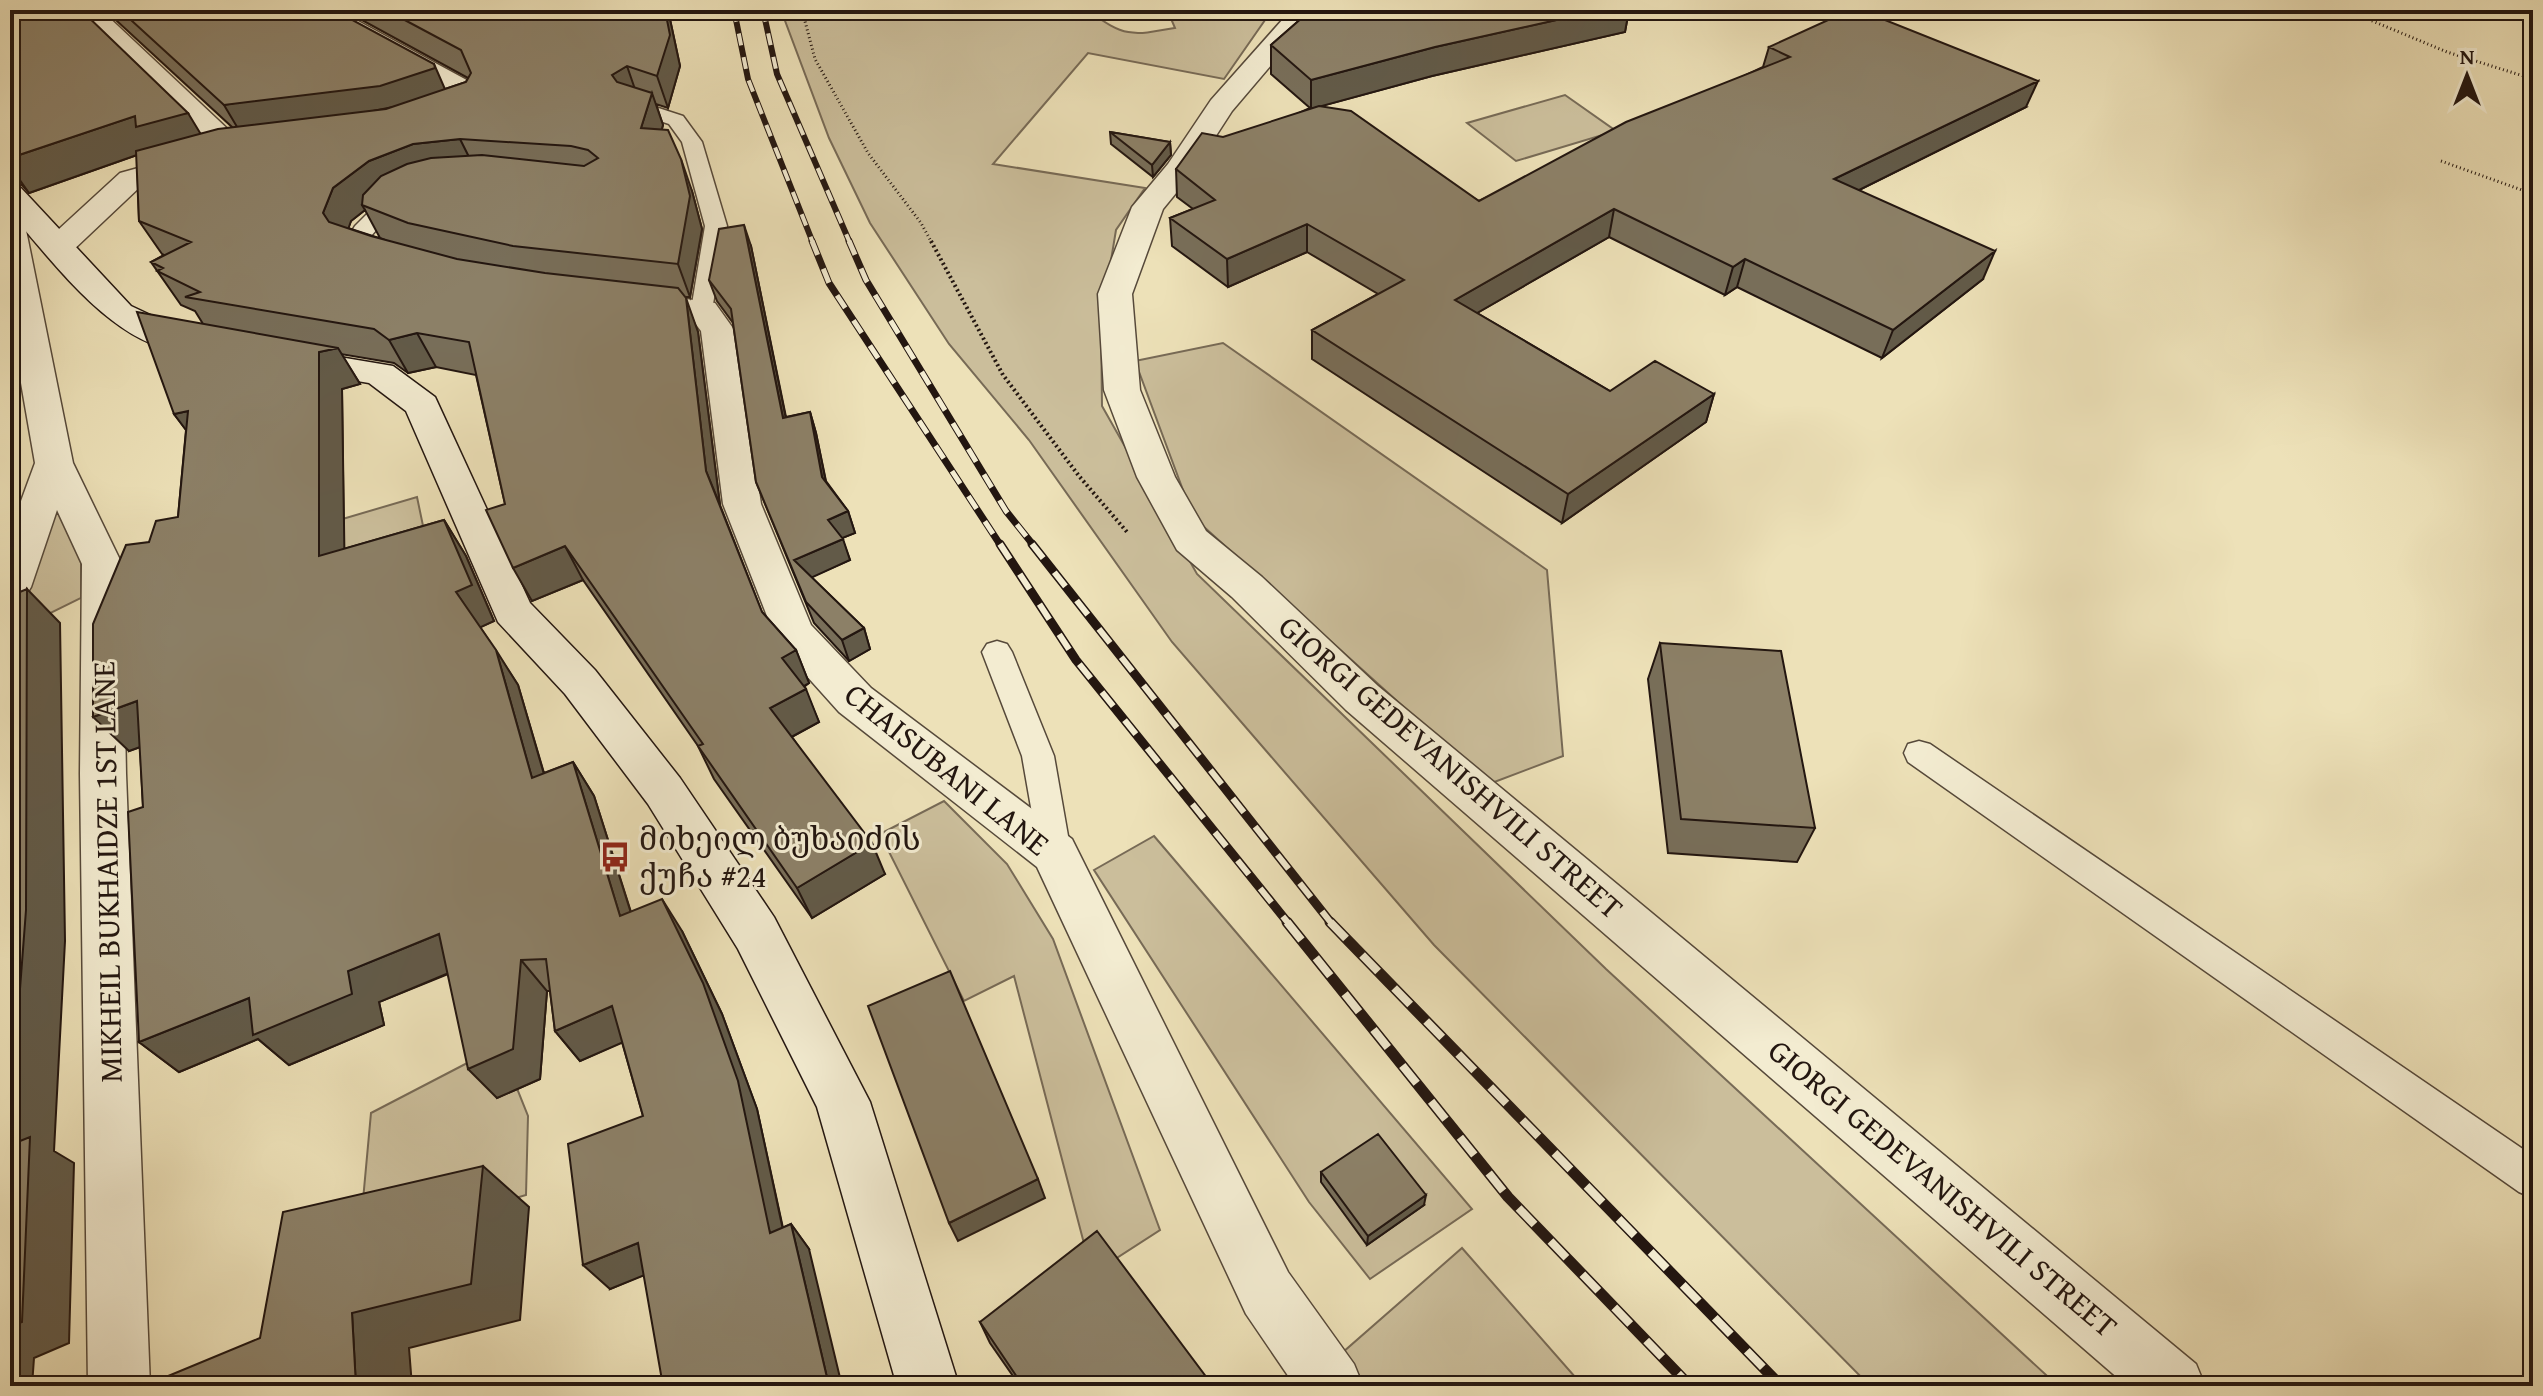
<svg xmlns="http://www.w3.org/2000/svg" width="2543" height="1396" viewBox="0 0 2543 1396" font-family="'Gentium Book Plus','Noto Serif Georgian',serif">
  <rect width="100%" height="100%" fill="#ede1b8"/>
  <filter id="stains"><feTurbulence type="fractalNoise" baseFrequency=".0025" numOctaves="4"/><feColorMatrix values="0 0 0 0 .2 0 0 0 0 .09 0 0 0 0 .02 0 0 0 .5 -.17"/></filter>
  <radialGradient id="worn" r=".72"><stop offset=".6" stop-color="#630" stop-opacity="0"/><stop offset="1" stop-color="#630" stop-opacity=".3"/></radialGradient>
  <path fill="#cbbe9b" stroke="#776a56" stroke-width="2" d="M781,10H1087C1125,37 1130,36 1175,28L1169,14L1172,10H1272L1224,79L1088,53L993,164L1145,188L1116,230L1101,321L1102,406L1197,574L1606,969L2058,1386H1870L1434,945L1172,642L1029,440L949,344L870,223L829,138Z
    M1565,95L1616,131L1516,161L1467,123Z
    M1223,343L1547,570L1563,756L1489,784L1193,517L1135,361Z
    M417,497L431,564L251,546Z
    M60,498L81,557V598L10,633Z
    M944,801L1007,864L1053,939L1160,1230L1092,1274L1014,976L964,1001L880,834Z
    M1154,836L1472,1209L1370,1279L1309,1202L1094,870Z
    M500,1046L528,1116L526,1195L359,1244L371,1113Z
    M1462,1248L1583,1386H1367L1342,1353Z"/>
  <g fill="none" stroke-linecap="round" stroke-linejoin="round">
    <g stroke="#56493a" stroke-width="3">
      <path id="lane" d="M637,101L683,116L702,142L727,226L711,315L703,317L691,310L705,226L682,142L669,124L630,111L627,107Z
        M403,190L413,196L400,203L371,236H355L352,231L355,226L386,195Z
        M997,641L1007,644L1012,652L1054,756L1071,853L1067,863L1055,867L1043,863L1039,853L1022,756L982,652L987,644Z
        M1919,741L1930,744L2533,1156V1198L2519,1192L1908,762L1904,753L1908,744Z"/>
    </g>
    <g stroke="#56493a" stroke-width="3">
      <path id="street" d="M73,10H101L250,150L245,156L142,185L69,254L58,257L47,254L42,247L47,240L120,173L214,147Z
        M317,10H348L345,14L474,84L482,106C473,120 441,127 426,123L422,117L426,111L453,102L451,94L318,20L314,14Z
        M1291,10H1318L1232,111L1190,176L1163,209L1132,294L1140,390L1175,477L1206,531L1262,577L1378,686L2196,1364L2205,1386H2127L1346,710L1232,597L1177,550L1137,477L1104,390L1098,294L1132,207L1168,164L1211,100Z
        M10,220L21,223L26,230L73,463L122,564L126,774L150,1386H88L80,774L82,564L57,510L31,587L25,597L10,602V531L35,463L10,320Z
        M629,291L715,303L735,331L761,504L811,625L871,688L1072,839L1288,1272L1354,1364L1363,1386H1295L1246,1314L1037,867L839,712L778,644L723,504L701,331L692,319L617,308L612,301L617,294Z"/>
    </g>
    <g stroke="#231610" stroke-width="3">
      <path id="secondary" d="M10,186L21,188L131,306L180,329L209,335L214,342L209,349C129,369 56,264 10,213Z
        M292,349L393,366L435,397L530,603L595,670L680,778L774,917L870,1102L959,1386H897L817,1107L738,949L648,804L565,694L498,622L406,411L369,383L280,368L274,360L280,352Z"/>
    </g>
    <path stroke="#231610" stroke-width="3" stroke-dasharray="1 3" stroke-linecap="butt" d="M802,10L815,59L868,153L921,223L932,243
      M2346,10L2447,52L2533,79
      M2441,161L2533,194"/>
    <path stroke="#231610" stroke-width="4" stroke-dasharray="2 3" stroke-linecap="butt" d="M931,241L1003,375L1079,476L1127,532"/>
    <use href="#lane" fill="#f3ecd1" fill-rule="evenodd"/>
    <use href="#street" fill="#f3ecd1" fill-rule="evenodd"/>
    <use href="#secondary" fill="#f3ecd1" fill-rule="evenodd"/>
    <g stroke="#231610" stroke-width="6">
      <path id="rail-far3" d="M734,10L748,79L813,243
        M763,10L777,74L850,243"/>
    </g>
    <g stroke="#231610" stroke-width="7">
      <path id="rail-far2" d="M812,241L829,283L1001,546
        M849,241L866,280L1006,511L1034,546"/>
    </g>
    <g stroke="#231610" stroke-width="9">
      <path id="rail-far1" d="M1000,544L1076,660L1289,924
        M1032,544L1332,924"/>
    </g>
    <g stroke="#231610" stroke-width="11">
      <path id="rail" d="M1287,922L1508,1197L1690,1386
        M1330,922L1781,1386"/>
    </g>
    <use href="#rail-far3" stroke="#f3ecd1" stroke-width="4" stroke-dasharray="12" stroke-linecap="butt"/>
    <use href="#rail-far2" stroke="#f3ecd1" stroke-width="5" stroke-dasharray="15" stroke-linecap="butt"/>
    <use href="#rail-far1" stroke="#f3ecd1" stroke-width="6" stroke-dasharray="18" stroke-linecap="butt"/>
    <use href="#rail" stroke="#f3ecd1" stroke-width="8" stroke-dasharray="23" stroke-linecap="butt"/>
  </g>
  <path fill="#786e59" stroke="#231610" stroke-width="2" fill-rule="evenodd" d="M10,10L201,134L233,128L105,10H334L445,89L466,82L468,78L349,13L348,10H668L680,66L668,108L656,104L663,125L662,129L692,191L702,229L690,297H684L698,332L720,505L762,612L796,650L809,683L804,687L819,722L792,737L885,874L812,918L714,779L698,746L583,580L532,601L505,504L476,375L436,367L408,373L394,363L341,354L360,384L342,389L344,549L444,520L466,556L494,621L480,627L518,685L544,773L573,762L594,796L631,912L682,931L722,1014L757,1109L783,1228L791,1224L809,1249L643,1275L610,1289L643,1116L622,1042L580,1061L555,1031L550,991H547L540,1079L497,1098L448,974L379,1002L384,1025L289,1065L258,1039L179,1072L139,1042L143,807L140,747L129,751L149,542L178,517L186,430L174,414L203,324L195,311L181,305L151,262L164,255L162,254L139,221L137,155L29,193L22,185L10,184ZM365,210L380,238L385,240L348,228L351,221Z
    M1311,10H1629L1625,32L1432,76L1321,106L1479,201L1763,67L1769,47L2026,107L1859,190L1983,279L1882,358L1737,287L1725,295L1609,237L1477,313L1610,391L1714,394L1706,422L1562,523L1312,359V330L1378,294L1307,252L1228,287L1172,246L1170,218L1193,209L1177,197L1176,169L1310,108L1271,74V45Z
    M1110,132L1170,142L1171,155L1153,177L1111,144Z
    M751,246L786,417L810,412L816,433L826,481L848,511L855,533L842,538L850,560L811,577L864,628L870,649L849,661L814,623L756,482L733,323L717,301L709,280Z
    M1660,643L1815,828L1797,862L1668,853L1648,679Z
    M1321,1172L1424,1205L1367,1245L1321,1182Z
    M980,1322L1213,1386H1020L990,1343Z"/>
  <path fill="#625a48" stroke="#231610" stroke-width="2" d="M665,10H668L680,66L668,108L657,76Z
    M1601,10H1629L1625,32L1432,76L1311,109V80L1435,47Z
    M434,64L448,96L243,137L224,105Z
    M627,66L638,98L624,106L612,75Z
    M2038,81L2026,107L1825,207L1834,179Z
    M652,93L663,125L652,161L641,128Z
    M188,113L208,146L151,150L29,193L10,166V158L135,116Z
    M460,139L476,171L362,205L365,210L351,221L342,247L323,213L333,188L369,161L413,144Z
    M1170,142L1171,155L1153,177L1152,165Z
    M681,159L692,191L702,229L690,297L678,264Z
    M1614,209L1609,237L1451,328L1455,300Z
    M1307,224V252L1228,287L1227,259Z
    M744,225L751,246L790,439L783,418Z
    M1995,251L1983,279L1882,358L1893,330Z
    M1745,259L1737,287L1725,295L1733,267Z
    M686,298L698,332L720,505L706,471Z
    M417,333L436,367L408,373L389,340Z
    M338,348L360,384L342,389L345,592L319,556V352Z
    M1714,394L1706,422L1562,523L1568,494Z
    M188,411L201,450L174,414Z
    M810,412L816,433L829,498L822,477Z
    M848,511L855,533L835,541L828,520Z
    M444,520L466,556L494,621L479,628L456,592Z
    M843,539L850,560L802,582L794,560Z
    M565,546L583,580L532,601L513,568Z
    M27,589L60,623L65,941L54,1151L74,1163L69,1343L34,1358L32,1386H10V1120Z
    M864,628L870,649L849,661L842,640Z
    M496,650L518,685L555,812L532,778Z
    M796,650L809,683L795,691L782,658Z
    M806,689L819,722L784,741L770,708Z
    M137,701L171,736L129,751L93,717Z
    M573,762L594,796L642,948L620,916Z
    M872,843L885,874L812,918L797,888Z
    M662,899L682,931L722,1014L757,1109L789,1258L770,1233Z
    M439,934L468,965L379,1002L384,1025L289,1065L258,1039L179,1072L139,1042L249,998L348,971Z
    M521,960L547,991L540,1079L497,1098L468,1069Z
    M612,1006L635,1037L580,1061L555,1031Z
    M483,1166L529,1207L520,1320L409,1348L412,1386H356L352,1313Z
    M1038,1179L1045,1198L958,1241L949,1223Z
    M1426,1195L1424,1205L1367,1245L1368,1236Z
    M791,1224L809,1249L842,1386H829Z
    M638,1243L662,1268L610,1289L583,1265Z"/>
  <path fill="#8c8067" stroke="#231610" stroke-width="2" d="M10,10H81L188,113L136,127L135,116L10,158Z
    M120,10H334L434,64L435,68L380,86L224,105Z
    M386,10H665L670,35L657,76L627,66L612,75L617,82L652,93L641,128L668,130L681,159L690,196L678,264L513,246L408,223L362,205L363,195L381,176L407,164L431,158L482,155L584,166L598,158L588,150L571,146L460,139L413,144L369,161L333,188L323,213L329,222L371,236L457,259L545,273L678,288L686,298L706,471L762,612L796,650L782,658L806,689L770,708L872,843L797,888L698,746L703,744L565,546L513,568L486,510L505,504L469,342L417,333L389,340L374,329L185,297L200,292L157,271L163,268L151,262L191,242L139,221L136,151L218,129L386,109L466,82L471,73L461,50Z
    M1311,10H1601L1435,47L1311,80L1271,45Z
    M1850,10H1860L2038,81L1834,179L1995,251L1893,330L1745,259L1733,267L1614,209L1455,300L1610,391L1655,361L1714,394L1568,494L1312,330L1404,280L1307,224L1227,259L1170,218L1215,200L1176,169L1202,133L1223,137L1319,106L1351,111L1479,201L1626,122L1790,57L1769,47Z
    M1110,132L1170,142L1152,165Z
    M744,225L783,418L810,412L822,477L848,511L828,520L843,539L794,560L864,628L842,640L806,602L756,482L731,309L709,280L719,229Z
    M137,312L338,348L319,352V556L444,520L472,585L456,592L496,650L532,778L573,762L620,916L662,899L703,983L738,1081L770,1233L791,1224L829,1386H663L638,1243L583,1265L568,1144L643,1116L612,1006L555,1031L546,959L521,960L513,1049L468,1069L439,934L348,971L352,994L253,1035L249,998L139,1042L128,812L143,807L137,701L93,717V624L126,545L149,542L156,521L178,517L188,411L174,414Z
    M27,589L26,910L10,1120V596Z
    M1660,643L1781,651L1815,828L1681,819Z
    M950,971L1038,1179L949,1223L868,1006Z
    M1378,1134L1426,1195L1368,1236L1321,1172Z
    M30,1137L22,1322L10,1326V1145Z
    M483,1166L471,1284L352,1313L356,1386H144L260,1338L283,1212Z
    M1097,1231L1213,1386H1023L980,1322Z"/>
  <defs>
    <g id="bus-bare" transform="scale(2.4)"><path d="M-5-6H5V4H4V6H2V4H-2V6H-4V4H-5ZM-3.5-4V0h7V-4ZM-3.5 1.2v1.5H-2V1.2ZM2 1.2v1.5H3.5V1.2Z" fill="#8f2418" stroke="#f3ecd1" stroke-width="2.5" paint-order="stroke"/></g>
  </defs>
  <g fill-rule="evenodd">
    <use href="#bus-bare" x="615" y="857"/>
  </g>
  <g text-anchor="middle" stroke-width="6" stroke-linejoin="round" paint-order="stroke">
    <g font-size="32" fill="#231610" stroke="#f3ecd1">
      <text transform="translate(1451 767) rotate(41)" y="11">GIORGI GEDEVANISHVILI STREET</text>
      <text transform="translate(947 769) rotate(39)" y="11">CHAISUBANI LANE</text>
      <text transform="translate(107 872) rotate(-91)" y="11">MIKHEIL BUKHAIDZE 1ST LANE</text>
      <text transform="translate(1943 1188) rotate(40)" y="11">GIORGI GEDEVANISHVILI STREET</text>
    </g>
    <g font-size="32" fill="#231610" stroke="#f3ecd1" text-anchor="start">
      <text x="639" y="850">მიხეილ ბუხაიძის<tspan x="639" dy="37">ქუჩა #24</tspan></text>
    </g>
  </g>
  <rect width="2543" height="1396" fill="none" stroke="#ede1b8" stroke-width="40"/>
  <rect x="12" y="12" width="2519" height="1372" fill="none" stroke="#231610" stroke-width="4"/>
  <rect x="20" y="20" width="2503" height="1356" fill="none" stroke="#231610" stroke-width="2"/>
  <g transform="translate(2467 76)" stroke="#f3ecd1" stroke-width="6" paint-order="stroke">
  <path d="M0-6L14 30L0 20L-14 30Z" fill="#231610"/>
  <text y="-12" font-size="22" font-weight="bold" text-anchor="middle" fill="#231610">N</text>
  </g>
  <rect width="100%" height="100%" filter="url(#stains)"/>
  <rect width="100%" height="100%" fill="url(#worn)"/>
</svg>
